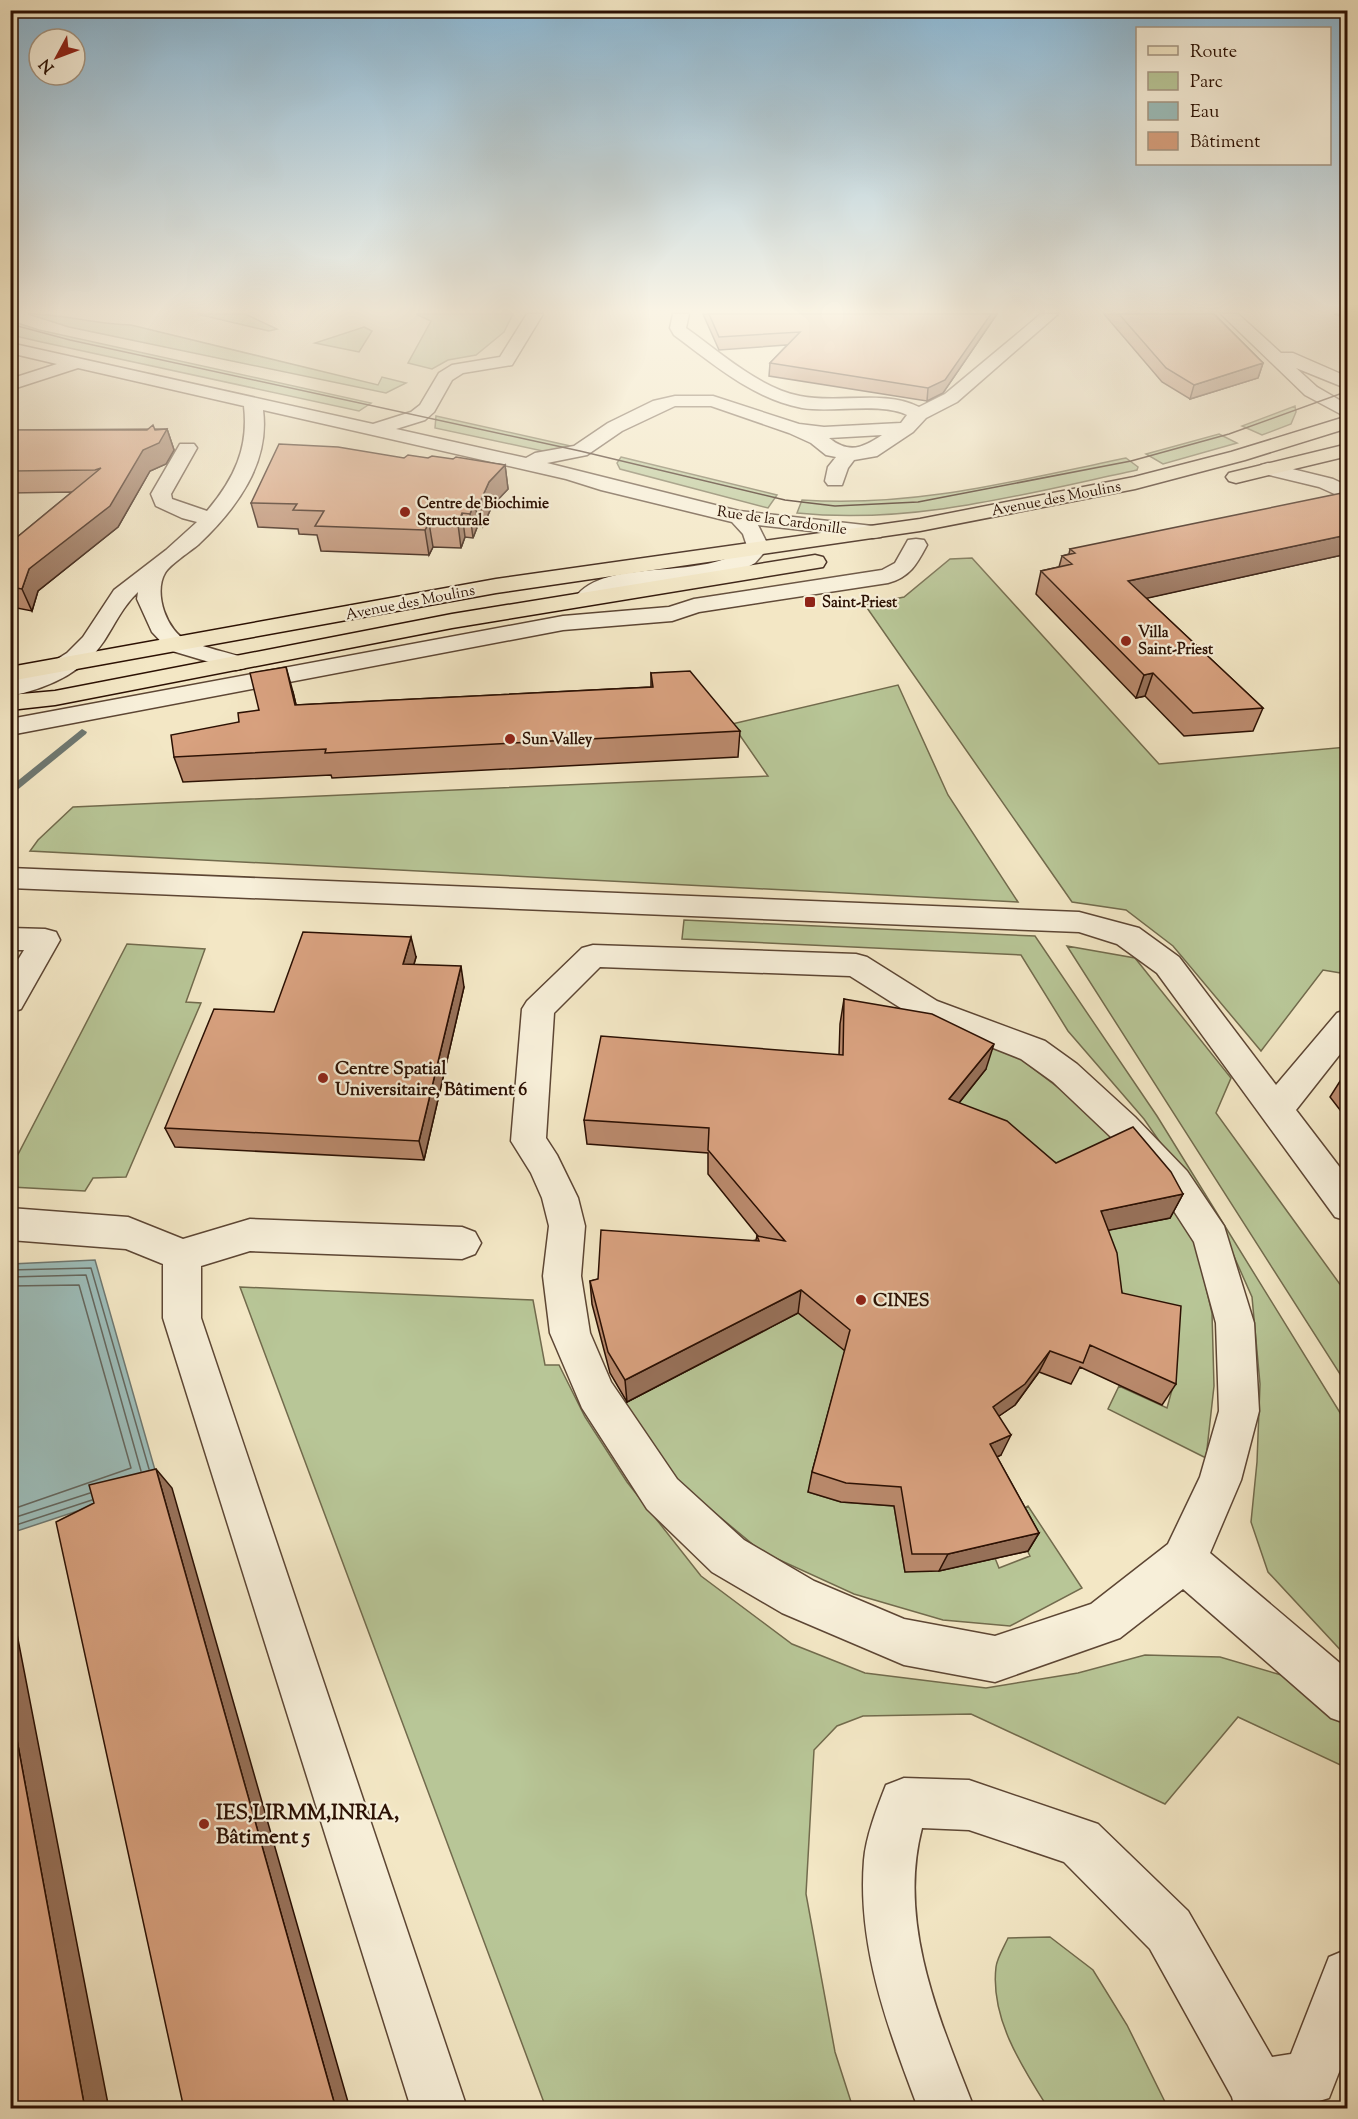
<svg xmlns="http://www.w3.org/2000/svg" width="1358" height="2119" viewBox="0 0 1358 2119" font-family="'Sorts Mill Goudy',serif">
  <rect width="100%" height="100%" fill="#f3e7c5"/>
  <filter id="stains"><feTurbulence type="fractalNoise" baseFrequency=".00333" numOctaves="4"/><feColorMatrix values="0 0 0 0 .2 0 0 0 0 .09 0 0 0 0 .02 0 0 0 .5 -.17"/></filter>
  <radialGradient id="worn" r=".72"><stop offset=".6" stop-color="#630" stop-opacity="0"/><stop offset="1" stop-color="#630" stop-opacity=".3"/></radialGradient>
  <path fill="#b8c697" stroke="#726b4d" stroke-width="1.5" d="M28,314C63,314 95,324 131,325L378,385L382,377L406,383L386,393L69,327Z
    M197,314H245L277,329L269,331Z
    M416,314H513L504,332L476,355L448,360L432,369L408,363L431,321Z
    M11,321L39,330L371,403L359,411L37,341L11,335Z
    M364,327L372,331L359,352L315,343Z
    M1295,406L1296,412L1291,424L1262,435L1242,426Z
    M436,416L575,447L552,453L435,428Z
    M1219,434L1237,443L1163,464L1146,454Z
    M621,457L777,495L768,508L620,469L617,463Z
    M1126,458L1138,467L1137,470C1024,494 913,525 797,513L802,500C913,508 1019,480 1126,458Z
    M972,558L1159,764L1347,747V974L1323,970L1261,1051L1173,946L1126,910L1072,902L865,605L904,597L950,559Z
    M898,685L948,795L1018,902L30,851L38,840L73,807L768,776L732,724Z
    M684,920L1035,936L1157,1116L1347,1424V1657L1268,1572L1251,1522L1257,1462L1260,1384L1252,1297L1225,1236L1144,1119L1068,1031L1021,955L682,939Z
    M127,944L205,949L186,1002L201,1003L126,1177L93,1178L85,1191L11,1187V1168Z
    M1067,946L1135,958L1231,1078L1216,1113L1347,1294V1385Z
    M949,1027L1018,1057L1098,1118L1161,1186L1194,1236L1212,1313L1214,1386L1206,1458L1108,1409L1119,1386L1167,1408L1175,1379L1110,1316L1047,1188L844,1165Z
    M240,1287L533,1300L545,1365H559L585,1417L627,1482L701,1576L792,1644L865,1673L986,1688L1078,1673L1145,1655L1220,1657L1295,1679L1347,1725V1768L1238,1717L1165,1804L971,1714L863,1716L837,1726L814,1750L806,1894L835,2052L853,2108H546Z
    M799,1309L863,1349L808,1492L841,1502L894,1506L905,1572L995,1558L999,1568L1030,1556L1010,1517L1028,1506L1082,1588L1010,1626L943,1620L854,1594L762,1552L686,1489L655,1457L626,1416L625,1403L766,1330Z
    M1050,1937L1093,1970L1127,2025L1168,2108H1048C1022,2067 990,2018 996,1967C997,1958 1004,1947 1008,1938Z"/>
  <path fill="#9dbebb" stroke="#6f7871" stroke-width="1.5" d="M95,1260L159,1484L11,1533V1264Z"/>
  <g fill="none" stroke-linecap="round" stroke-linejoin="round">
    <path stroke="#64675f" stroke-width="1.5" d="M10,1270L91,1268L149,1469
      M10,1277L86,1275L141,1471
      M10,1286L79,1285L131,1468L10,1510
      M10,1519L90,1493
      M10,1527L92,1500"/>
    <path fill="#6f7871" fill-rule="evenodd" d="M82,729L87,732L86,734L10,796V787Z"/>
    <g stroke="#5d4634" stroke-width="3">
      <path id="minor" d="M527,314H543L512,365L463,373L452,380L434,412L425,420L396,429L526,458L535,453L574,446L608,423L653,401L675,396H713L799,424L824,427L901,423L907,415C880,402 833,413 802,408C753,399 712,363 674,335L670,328L673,314H689L686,328C720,352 759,388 800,396C838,404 884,389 919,407L945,394L1041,314H1058L957,402L926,418L913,432L877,456L854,460L848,468L842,485H828L825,481L828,467L836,457L826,455L811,443L789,433L711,406H675L622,431L587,455L547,463L739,511L873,526L881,527L884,532L881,537L873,538L758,525L769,547L755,563L742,570L607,592C597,600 591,606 578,603L575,598C604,555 709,583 747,546L743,534L732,522L601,490L566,479L263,410C270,464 236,509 199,544C191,551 169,565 165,573C153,593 167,632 188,641C206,648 226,652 245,658L248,663L245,668L236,670L169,650L152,632L137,599L138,592C123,606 115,624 104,641C83,673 46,689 10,696V681L35,673L67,653L83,637L114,590L166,550L197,522L182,518L156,506L151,494L180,444H194L197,448L171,494L172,499L207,511C234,479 249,448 244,406L78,368L10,390V379L57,364L10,353V343L373,424L411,412L420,405L439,373L452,365L500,357ZM882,435C863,448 849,454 829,438Z
        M1221,314H1238L1281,353H1293L1348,377V389L1296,368L1317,387L1348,405V418L1305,395Z
        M1268,463L1333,479L1348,486V500L1319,487L1261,473L1258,469L1261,465Z
        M916,539L924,540L927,545C917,564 910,577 888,583L699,612L672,621L563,630L10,735V719L563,616L669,607L694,599L882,570L895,563L908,540Z
        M10,868L1079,912L1139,928L1179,957L1276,1085L1337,1013L1348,1009V1044L1296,1110L1348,1178V1221L1335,1217L1157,973L1117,944L1079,932L10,888Z
        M10,928L45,929L56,932L60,940L21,1009L10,1013V973L24,950H10Z
        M593,945L856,954L867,957L937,1001L1045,1041L1077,1064L1135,1117L1187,1171L1224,1226L1254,1323L1259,1411L1241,1480L1210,1553L1348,1670V1724L1331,1718L1183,1589L1120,1638L995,1682L904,1665L782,1613L712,1572L647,1509L582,1408L550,1333L543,1276L549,1226L542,1198L531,1173L511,1141L522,1009L527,1001L582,948ZM600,967L850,976L915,1017L1021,1059L1053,1082L1111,1137L1161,1191L1194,1242L1216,1323L1219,1411L1200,1477L1168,1544L1091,1604L995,1636L904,1619L814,1581L744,1540L677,1479L611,1382L590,1333L581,1276L585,1226L578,1198L557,1155L546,1138L554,1013Z
        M10,1208L128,1217L183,1239L250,1219L462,1227L475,1232L481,1243L475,1254L462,1259L250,1251L201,1266V1318L467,2108H411L163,1318V1264L126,1249L10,1240Z
        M904,1778L969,1780L1098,1824L1188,1911L1272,2057L1291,2054L1329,1957L1348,1949V2049L1329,2098L1296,2108H1235L1232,2097L1150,1949L1064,1862L969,1830L922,1828C897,1924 940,2020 974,2108H918C888,2028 857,1947 864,1860C866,1836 877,1808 886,1785Z"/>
    </g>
    <g stroke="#2b1003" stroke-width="3">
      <path id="major" d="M1348,416V428L1245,460L1135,489L920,531L496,593L10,681V667L496,579L920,519L1134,477L1231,452Z
        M1348,444V456L1236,483L1229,481L1226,477L1229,473Z
        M815,555L823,557L826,562L823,567L452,628L55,705L10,710V695L55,691L452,614Z"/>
    </g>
    <use href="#minor" fill="#f7efd9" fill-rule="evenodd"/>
    <use href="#major" fill="#f3e7c5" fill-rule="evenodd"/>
    <path stroke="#2b1003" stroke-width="1.5" d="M10,324L70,340L580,451L785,500L835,506L918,502L1131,461L1229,434L1348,391"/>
  </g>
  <path fill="#ba8a6d" stroke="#2b1003" stroke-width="1.5" d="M703,314H997L943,393L927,401L769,376L770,363L787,345L719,350Z
    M1104,314H1214L1263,363L1258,378L1190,399L1162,382Z
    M1334,314H1347V319Z
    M167,429L174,450L166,464L150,471L118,527L38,591L32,611L17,608L10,613V543L72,492L10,493V430Z
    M404,458L453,459L505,465L508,489L492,506L483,526L478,525L473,538L465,537L461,548L433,547L429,555L321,551L317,535L299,534L298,529L258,527L251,503Z
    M1070,549L1347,554L1146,598L1263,708L1253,731L1184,736L1145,696L1136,698L1036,594L1041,571L1059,567L1062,556L1069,554Z
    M651,673L740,731L738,757L332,778L331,775L183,782L174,757L239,722L259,710L293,692L296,705L651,687Z
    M416,957L414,964L464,987L424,1160L175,1147L165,1128L274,1012Z
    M844,999L986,1069L959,1103L1056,1163L1183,1194L1170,1218L1108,1230L1122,1293L1176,1384L1162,1405L1080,1367L1071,1384L1039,1372L1015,1405L999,1416L1001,1455L997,1457L1039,1533L1028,1551L939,1571L905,1572L894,1506L841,1502L808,1492L812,1472L845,1351L798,1313L627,1402L610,1373L592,1304L590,1281L756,1240L757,1236H758L708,1174V1153L587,1144L584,1120L839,1055L840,1024Z
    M1347,1070V1119L1330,1097Z"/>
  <path fill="#977159" stroke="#2b1003" stroke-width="1.5" d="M991,314H997L943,393L927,401L928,388Z
    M1263,363L1258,378L1190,399L1194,385Z
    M167,429L174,450L166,464L150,471L118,527L38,591L32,611L22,589L29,569L143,450Z
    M505,465L508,489L492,506L483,526L480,502L489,482Z
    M475,501L478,525L473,538L470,514Z
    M462,513L465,537L461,548L458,524Z
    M429,523L433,547L429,555L425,530Z
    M1347,535V554L1121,604L1128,581Z
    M10,594L17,608L10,613Z
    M286,667L293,692L302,730L295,705Z
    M1153,673L1145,696L1136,698L1144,675Z
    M411,937L416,957L408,984L403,964Z
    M461,966L464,987L424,1160L419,1141Z
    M994,1044L986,1069L942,1124L949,1099Z
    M1183,1194L1170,1218L1090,1234L1101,1211Z
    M801,1290L798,1313L627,1402L625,1380Z
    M1050,1351L1039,1372L1015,1405L983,1427L993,1407Z
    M1011,1435L1001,1455L981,1464L990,1444Z
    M156,1469L172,1488L350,2109H336Z
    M1039,1533L1028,1551L939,1571L948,1554Z
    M10,1598L109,2109H85L10,1702Z"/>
  <path fill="#d8a17f" stroke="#2b1003" stroke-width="1.5" d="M709,314H991L945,380L928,388L770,363L800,332L719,337Z
    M1119,314H1214L1263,363L1194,385L1166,368Z
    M153,425L155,430L167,429L159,443L143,450L110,506L29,569L22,589L10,587V543L101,468L95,470L10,471V430H147Z
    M279,444L338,447L404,458L408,455L428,458L432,456L453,459L456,457L505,465L489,482L480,502L475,501L470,514L462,513L458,524L429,523L425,530L315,526L324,511L293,510L297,504L251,503Z
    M1347,492V535L1128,581L1263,708L1193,713L1153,673L1144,675L1041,571L1072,564L1062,556L1075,553L1070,549Z
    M286,667L295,705L653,687L651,673L690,671L740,731L325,753L326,749L174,757L171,735L239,722L238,713L259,710L250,673Z
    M303,932L411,937L403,964L461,966L419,1141L165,1128L214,1009L274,1012Z
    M844,999L932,1014L994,1044L949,1099L1007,1121L1056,1163L1133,1127L1171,1172L1183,1194L1101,1211L1117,1253L1122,1293L1181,1306L1176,1384L1090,1345L1083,1363L1050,1351L1025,1384L993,1407L1011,1435L990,1444L1039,1533L948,1554H912L901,1487L846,1483L812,1472L850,1330L801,1290L625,1380L608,1352L590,1281L598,1279L601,1230L759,1241L757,1236L785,1241L708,1150L709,1128L584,1120L601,1036L843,1055Z
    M156,1469L336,2109H184L56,1522L94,1503L89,1485Z
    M10,1702L85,2109H10Z"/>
  <linearGradient id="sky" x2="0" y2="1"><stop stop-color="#8ab8d6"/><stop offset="0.51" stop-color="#faf4e5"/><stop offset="1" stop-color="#faf4e5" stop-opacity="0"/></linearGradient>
  <rect width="1358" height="610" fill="url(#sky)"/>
  <g fill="#8f2418" stroke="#f7efd9" stroke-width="2">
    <circle cx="405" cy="512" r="6"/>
    <rect x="804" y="596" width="12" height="12" rx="3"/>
    <circle cx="1126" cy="641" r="6"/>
    <circle cx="510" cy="739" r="6"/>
    <circle cx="323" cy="1078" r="6"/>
    <circle cx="861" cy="1300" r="6"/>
    <circle cx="204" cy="1824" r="6"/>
  </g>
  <g text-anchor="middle" stroke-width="4.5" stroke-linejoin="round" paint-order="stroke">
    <g font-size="15" fill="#2b1003" stroke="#f7efd9">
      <text transform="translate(1056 498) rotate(-11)" y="5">Avenue des Moulins</text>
      <text transform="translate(782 520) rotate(8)" y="5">Rue de la Cardonille</text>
      <text transform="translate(410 602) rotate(-11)" y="5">Avenue des Moulins</text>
    </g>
    <g font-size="15" font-weight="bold" fill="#2b1003" stroke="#f7efd9" text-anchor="start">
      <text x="417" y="508">Centre de Biochimie<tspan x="417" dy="17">Structurale</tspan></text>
      <text x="822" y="607">Saint-Priest</text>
      <text x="1138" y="637">Villa<tspan x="1138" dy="17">Saint-Priest</tspan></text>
      <text x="522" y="744">Sun Valley</text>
    </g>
    <g font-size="18" font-weight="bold" fill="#2b1003" stroke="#f7efd9" text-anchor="start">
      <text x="335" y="1074">Centre Spatial<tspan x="335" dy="21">Universitaire, Bâtiment 6</tspan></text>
      <text x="873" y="1306">CINES</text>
    </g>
    <g font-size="21" font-weight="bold" fill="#2b1003" stroke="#f7efd9" text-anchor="start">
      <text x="216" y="1819">IES,LIRMM,INRIA,<tspan x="216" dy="24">Bâtiment 5</tspan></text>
    </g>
  </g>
  <rect width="1358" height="2119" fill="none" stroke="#f3e7c5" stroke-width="36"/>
  <rect x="12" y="12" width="1334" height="2095" fill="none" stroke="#2b1003" stroke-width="3"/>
  <rect x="18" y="18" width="1322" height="2083" fill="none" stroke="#2b1003" stroke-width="1.5"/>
  <rect x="1136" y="27" width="195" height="138" fill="#f7efd9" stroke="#a59683" stroke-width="1.5"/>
  <rect x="1148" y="46" width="30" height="9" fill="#f3e7c5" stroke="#a59683" stroke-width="1.5"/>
  <text x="1190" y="57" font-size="18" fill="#2b1003">Route</text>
  <rect x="1148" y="72" width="30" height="18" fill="#b8c697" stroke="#a59683" stroke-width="1.5"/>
  <text x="1190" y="87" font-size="18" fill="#2b1003">Parc</text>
  <rect x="1148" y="102" width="30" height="18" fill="#9dbebb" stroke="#a59683" stroke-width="1.5"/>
  <text x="1190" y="117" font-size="18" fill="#2b1003">Eau</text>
  <rect x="1148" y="132" width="30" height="18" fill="#d8a17f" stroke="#a59683" stroke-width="1.5"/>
  <text x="1190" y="147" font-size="18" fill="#2b1003">Bâtiment</text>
  <g transform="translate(57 57) rotate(229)"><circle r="28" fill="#f7efd9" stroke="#a59683" stroke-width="1.5"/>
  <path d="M0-4.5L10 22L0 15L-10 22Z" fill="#8f2418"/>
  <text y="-9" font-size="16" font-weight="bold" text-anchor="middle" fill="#2b1003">N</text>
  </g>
  <rect width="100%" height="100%" filter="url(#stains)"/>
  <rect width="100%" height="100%" fill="url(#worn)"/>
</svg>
